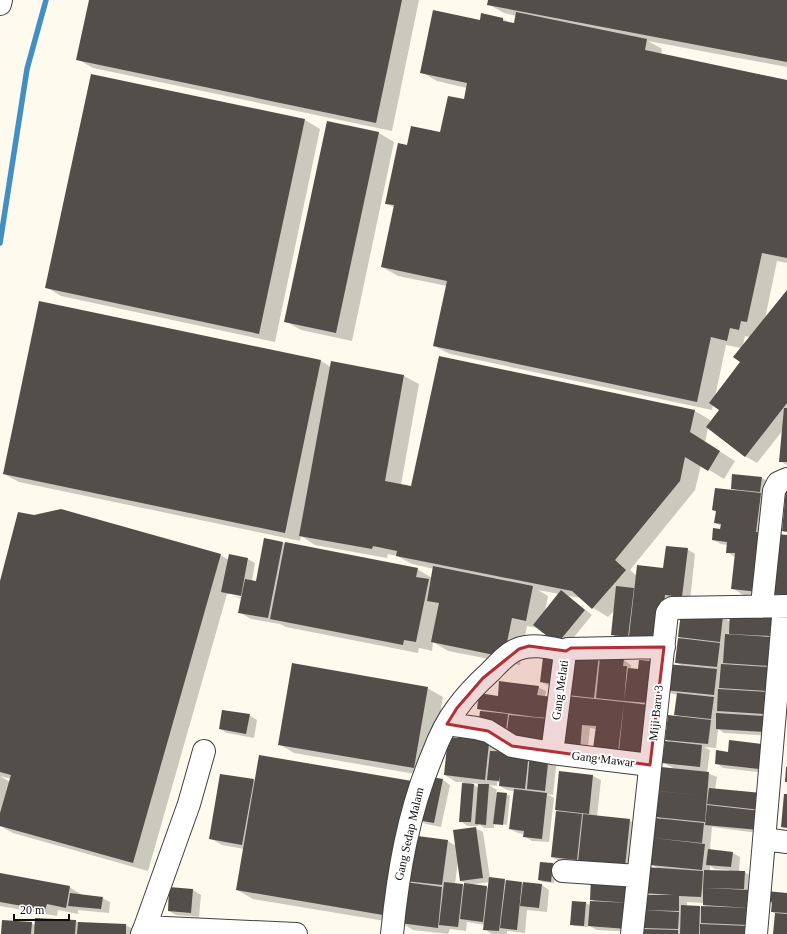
<svg xmlns="http://www.w3.org/2000/svg" width="787" height="934" viewBox="0 0 787 934" font-family="Georgia,serif">
  <rect width="100%" height="100%" fill="#fefbee"/>
  <path fill="#0003" fill-rule="evenodd" d="M90,0H419L392,131L93,68L77,59Z
    M489,0H787V67L648,41L662,49L661,55L787,82V263L777,261L765,319L787,292V465L780,461L783,430L757,463L745,456L708,428L705,442L735,461L724,479L701,465L695,490L630,570L637,576L664,569L687,549L695,554L690,601L673,599L668,644L620,639L612,634L615,610L608,617L593,608L581,598L568,596L592,615L565,648L538,628L527,626L520,665L448,651L433,642L432,651L419,648L418,653L286,627L280,624L251,619L239,612L242,599L227,594L148,871L13,833L0,826V776L10,782L11,779L0,776V585L220,555L229,560L248,559L255,563L252,581L256,582L265,539L417,569L432,578L434,569L412,564L397,556L388,554L387,558L315,545L301,536L300,541L19,482L4,474L40,302L321,361L331,367L332,363L404,376L419,384L401,485L411,487L695,411L710,420L709,425L721,410L713,405L712,410L450,354L434,346L447,286L398,276L382,267L395,208L386,203L408,146L441,133L465,101L467,88L437,81L421,72L480,21L503,19L514,24L516,16L504,13L488,4ZM745,336L750,337L743,345ZM726,345L741,348L740,364L715,397ZM538,590L559,594L545,611L548,596ZM229,593L246,596L245,598L229,595Z
    M305,120L320,129L275,342L61,296L46,287Z
    M328,122L379,133L394,142L352,341L301,330L285,321Z
    M762,478L769,482L768,496L762,495L768,498L764,533L787,536V600H784L771,593V598L743,595L732,588L735,557L727,552L728,545L721,544L713,540L721,530L722,526L715,523L717,512L713,510L738,491L732,488Z
    M775,614L772,736L724,733L718,729L716,748L704,747L710,750L707,773L717,777L715,790L762,794L766,834L712,827L710,848L712,851L733,853L740,857L739,872H745L752,877L755,934H643L648,930L643,927L649,912L644,909L649,896L644,892L659,869L651,864L656,819H662L656,816L662,768L675,769L664,763L672,743L666,739L681,718L675,714L678,695L673,694L665,690L684,667L676,662L685,640L679,637L722,617L731,622ZM729,632L731,634L735,636H728ZM710,866L715,869L729,870V872L710,871ZM687,902L704,903V905L708,908L702,909L700,907H687Z
    M572,653L624,660L631,665V668L639,670L653,662L651,757L602,753L596,729L590,728L587,755L569,752L574,698L568,694V688L549,686L541,682Z
    M538,687L546,691L545,697L554,749L479,726L481,710L478,709L497,697Z
    M427,688L443,697L429,778L443,780L450,785L441,827L426,824L422,822L419,837L448,841L456,846L475,828L483,832L490,878L524,884L542,885L549,890L547,912L527,910L525,933L507,931V934H492L484,929L485,925L467,922L466,931L450,929L448,934L413,930L403,924L253,899L237,890L244,849L222,845L210,838L253,780L256,782H411L427,776L294,753L279,744ZM458,861L461,881L465,883V886L455,884ZM490,882L489,888L474,885V884Z
    M249,715L257,720L254,738L227,733L220,729Z
    M460,734L557,759L553,795L547,794L554,798L549,842L532,841L524,836L525,834L518,833L510,829L514,791L507,790L500,786V782H497V786L489,785L497,790L496,793L506,794L510,796L507,825L496,823V825L494,824V828H484L479,824L478,826H468L460,821L463,782H456L445,775L459,739ZM471,783L479,784V788Z
    M730,741L766,773L723,768L716,763L729,753Z
    M560,773L593,776L601,780L597,817L629,820L641,827L636,873L559,861L552,857L561,813L556,809Z
    M541,863L553,864L557,866L554,883L543,882L539,880Z
    M0,874L69,887L81,894V896L102,898L110,902L109,913L78,910V914L58,910L57,916L0,906Z
    M638,885L635,932L597,930L588,925V927L575,926L571,924L586,903L590,905L596,902L591,899Z
    M193,890L201,895L199,917L176,915L169,911Z
    M787,894V934H774L776,914L772,911L773,905L766,900Z
    M76,921L79,923L126,925L134,930L133,934H3L31,923L35,925Z"/>
  <g fill="none" stroke-linecap="round" stroke-linejoin="round">
    <path stroke="#438fc2" stroke-width="5.5" d="M0,243L27,69L46,0"/>
  </g>
  <path fill="#544e4a" d="M89,0H402L376,123L76,60Z
    M488,0H787V62L487,5Z
    M433,10L480,20L481,13L503,18V21L514,23L516,12L647,39L645,50L787,80V258L762,253L747,322L741,321L739,330L730,328L727,341L711,337L697,402L433,346L447,281L381,267L394,205L385,204L398,143L407,145L411,126L440,132L448,96L464,99L467,83L420,73Z
    M91,74L305,119L259,334L45,288Z
    M327,121L379,132L336,333L284,322Z
    M787,290V403L745,457L706,427L719,410L709,403L740,362L733,357Z
    M39,301L321,360L285,533L3,474Z
    M439,356L695,410L690,432L720,451L708,471L685,457L680,481L615,560L626,570L592,609L572,591L396,556L397,551L373,546L372,549L299,536L331,361L404,375L385,481L411,486Z
    M784,408H787V462H779Z
    M732,474L762,477L760,492L731,489Z
    M715,488L761,493L756,532L766,533L759,592L731,589L735,553H726L727,542L712,540L713,528L720,529L721,524L714,523L716,511L712,510Z
    M786,489H787V532L782,531Z
    M61,509L221,554L133,863L0,826V813L11,775L0,772V581L18,512L34,515Z
    M777,534L787,535V595L771,594Z
    M264,538L283,542L268,618L238,613L245,579L256,581Z
    M285,542L418,568L416,577L429,579L416,642L404,640L403,645L270,619Z
    M666,546L688,548L682,597L665,595L660,640L629,636L634,592H639H634L637,565L663,568Z
    M229,554L248,558L241,596L221,592Z
    M433,566L533,586L526,621L512,618L504,657L431,642L439,603L427,601Z
    M616,586L634,588L628,637L611,635Z
    M561,590L585,610L557,644L533,625Z
    M730,609L776,613L775,628L770,627V636L729,634Z
    M681,612L723,616L720,642L678,637Z
    M725,634L771,637L769,666L723,663Z
    M678,638L720,643L717,667L675,663Z
    M544,649L559,651V685L540,682Z
    M571,652L599,655L594,698L567,695Z
    M600,657L624,659L623,666H627L624,701L596,698Z
    M639,660L653,661L649,703L624,701L628,668L638,669Z
    M292,663L428,687L414,768L278,745Z
    M667,664L717,669L714,695L664,690Z
    M721,664L769,667L767,691L719,688Z
    M499,681L539,686L537,695L552,697L549,718L535,717L536,712L535,717L477,709L479,693L498,696Z
    M718,689L767,692L766,714L717,711Z
    M677,693L714,697L711,719L674,715Z
    M566,696L624,702L618,752L593,749L596,726L582,725L580,751L561,749Z
    M624,702L649,705L643,754L619,751Z
    M222,710L250,714L246,734L219,729Z
    M480,711L508,714L506,730L478,727Z
    M716,713L765,716L764,732L716,729Z
    M509,715L550,719L546,745L506,740Z
    M668,715L711,720L708,744L665,740Z
    M459,733L490,734L485,780L444,775L448,737L458,738Z
    M729,740L762,744L759,769L715,764L716,750L728,752Z
    M665,741L702,745L700,767L662,763Z
    M490,751L529,752L525,789L499,786L500,776L499,781L487,780Z
    M530,752L549,754L545,791L527,789Z
    M259,755L412,781L389,916L236,890Z
    M661,767L709,772L707,796L659,791Z
    M786,767H787V782H785Z
    M559,771L593,775L589,814L555,810Z
    M220,774L254,779L242,845L209,839Z
    M426,776L443,779L434,823L417,820Z
    M462,783L474,784L471,822H459Z
    M478,784H489L486,825L475,824Z
    M709,788L762,793L761,810L707,804Z
    M514,789L547,793L542,839L523,837L524,831L509,829Z
    M658,791L707,796L705,822L655,817Z
    M497,792L507,793L503,825L493,824Z
    M784,794H787V828L781,827Z
    M707,805L761,811L759,830L705,825Z
    M556,811L582,814L577,860L551,857Z
    M583,814L630,819L625,867L578,862Z
    M655,818L704,823L702,843L653,838Z
    M476,827L483,878L460,881L453,830Z
    M410,835L448,840L442,885L405,881Z
    M653,838L705,844L702,870L650,865Z
    M708,849L733,852L731,867L706,865Z
    M540,862L553,863L551,882L538,880Z
    M645,867L703,871L702,888L699,887L702,888L701,897L679,896V911L643,910L644,895H674L642,893Z
    M704,870L745,871L744,889L703,888Z
    M0,873L70,886L66,908L47,904L45,910L0,902Z
    M489,877L505,879L499,931L483,930Z
    M591,877L630,879L629,903L590,900Z
    M506,880L522,882L517,930L500,928Z
    M405,882L442,887L438,928L400,923Z
    M444,882L463,884L458,927L439,925Z
    M523,882L542,884L539,908L520,906Z
    M464,883L487,886L483,922L460,919Z
    M169,887L193,889L191,913L168,911Z
    M703,888L750,890L749,908L703,905Z
    M766,891L787,893V913L771,912L772,902L765,901Z
    M70,893L103,897L101,909L68,906Z
    M572,901L586,902L584,926L570,925Z
    M590,901L629,903L627,929L588,926Z
    M681,905L700,906L699,934H680Z
    M701,906L748,908V925L701,923Z
    M643,910L679,912L678,929L642,928Z
    M775,913L787,914V934H773Z
    M35,918L76,920L75,934H34Z
    M2,920L32,922L31,934H1Z
    M78,922L126,924V934H77Z
    M700,924L748,926L747,934H700Z
    M642,929L678,930V934H642Z"/>
  <g fill="none" stroke-linecap="round" stroke-linejoin="round">
    <g stroke="#404040" stroke-width="24">
      <path id="minor" d="M0,4L1,0
        M762,605L774,491L778,483L787,479
        M447,724L476,728L488,731L512,746L552,753L650,765
        M552,753L565,653L568,649L664,647
        M764,839L787,842
        M563,871L638,876
        M145,927L189,804L204,751
        M142,934L145,927L296,934
        M392,934C398,873 408,813 432,756C438,740 446,722 457,708C466,695 478,683 490,672C498,664 507,653 518,649C533,643 551,648 566,651
        M632,934L667,613L669,610L672,608L787,606
        M756,934L784,606"/>
    </g>
    <use href="#minor" stroke="#fff" stroke-width="22"/>
  </g>
  <path fill="#b13035" fill-opacity="0.2" stroke="#b13035" stroke-width="3" stroke-linejoin="round" d="M529,646L566,651L571,648L664,647L650,765L512,746L488,731L447,724L457,708L483,678L519,649Z"/>
  <g text-anchor="middle" stroke-width="4" stroke-linejoin="round" paint-order="stroke">
    <g font-size="12" fill="#0d0d0d" stroke="#fff">
      <text transform="translate(560 690) rotate(-82)" y="4">Gang Melati</text>
      <text transform="translate(656 713) rotate(-84)" y="4">Miji Baru 3</text>
      <text transform="translate(603 759) rotate(7)" y="4">Gang Mawar</text>
      <text transform="translate(409 834) rotate(-77)" y="4">Gang Sedap Malam</text>
    </g>
  </g>
  <path d="M14 914v6h55v-6" fill="none" stroke="#0d0d0d" stroke-width="2"/>
  <text x="20" y="914" font-size="12" fill="#0d0d0d" stroke="#ffffff" stroke-width="3" paint-order="stroke">20 m</text>
</svg>
